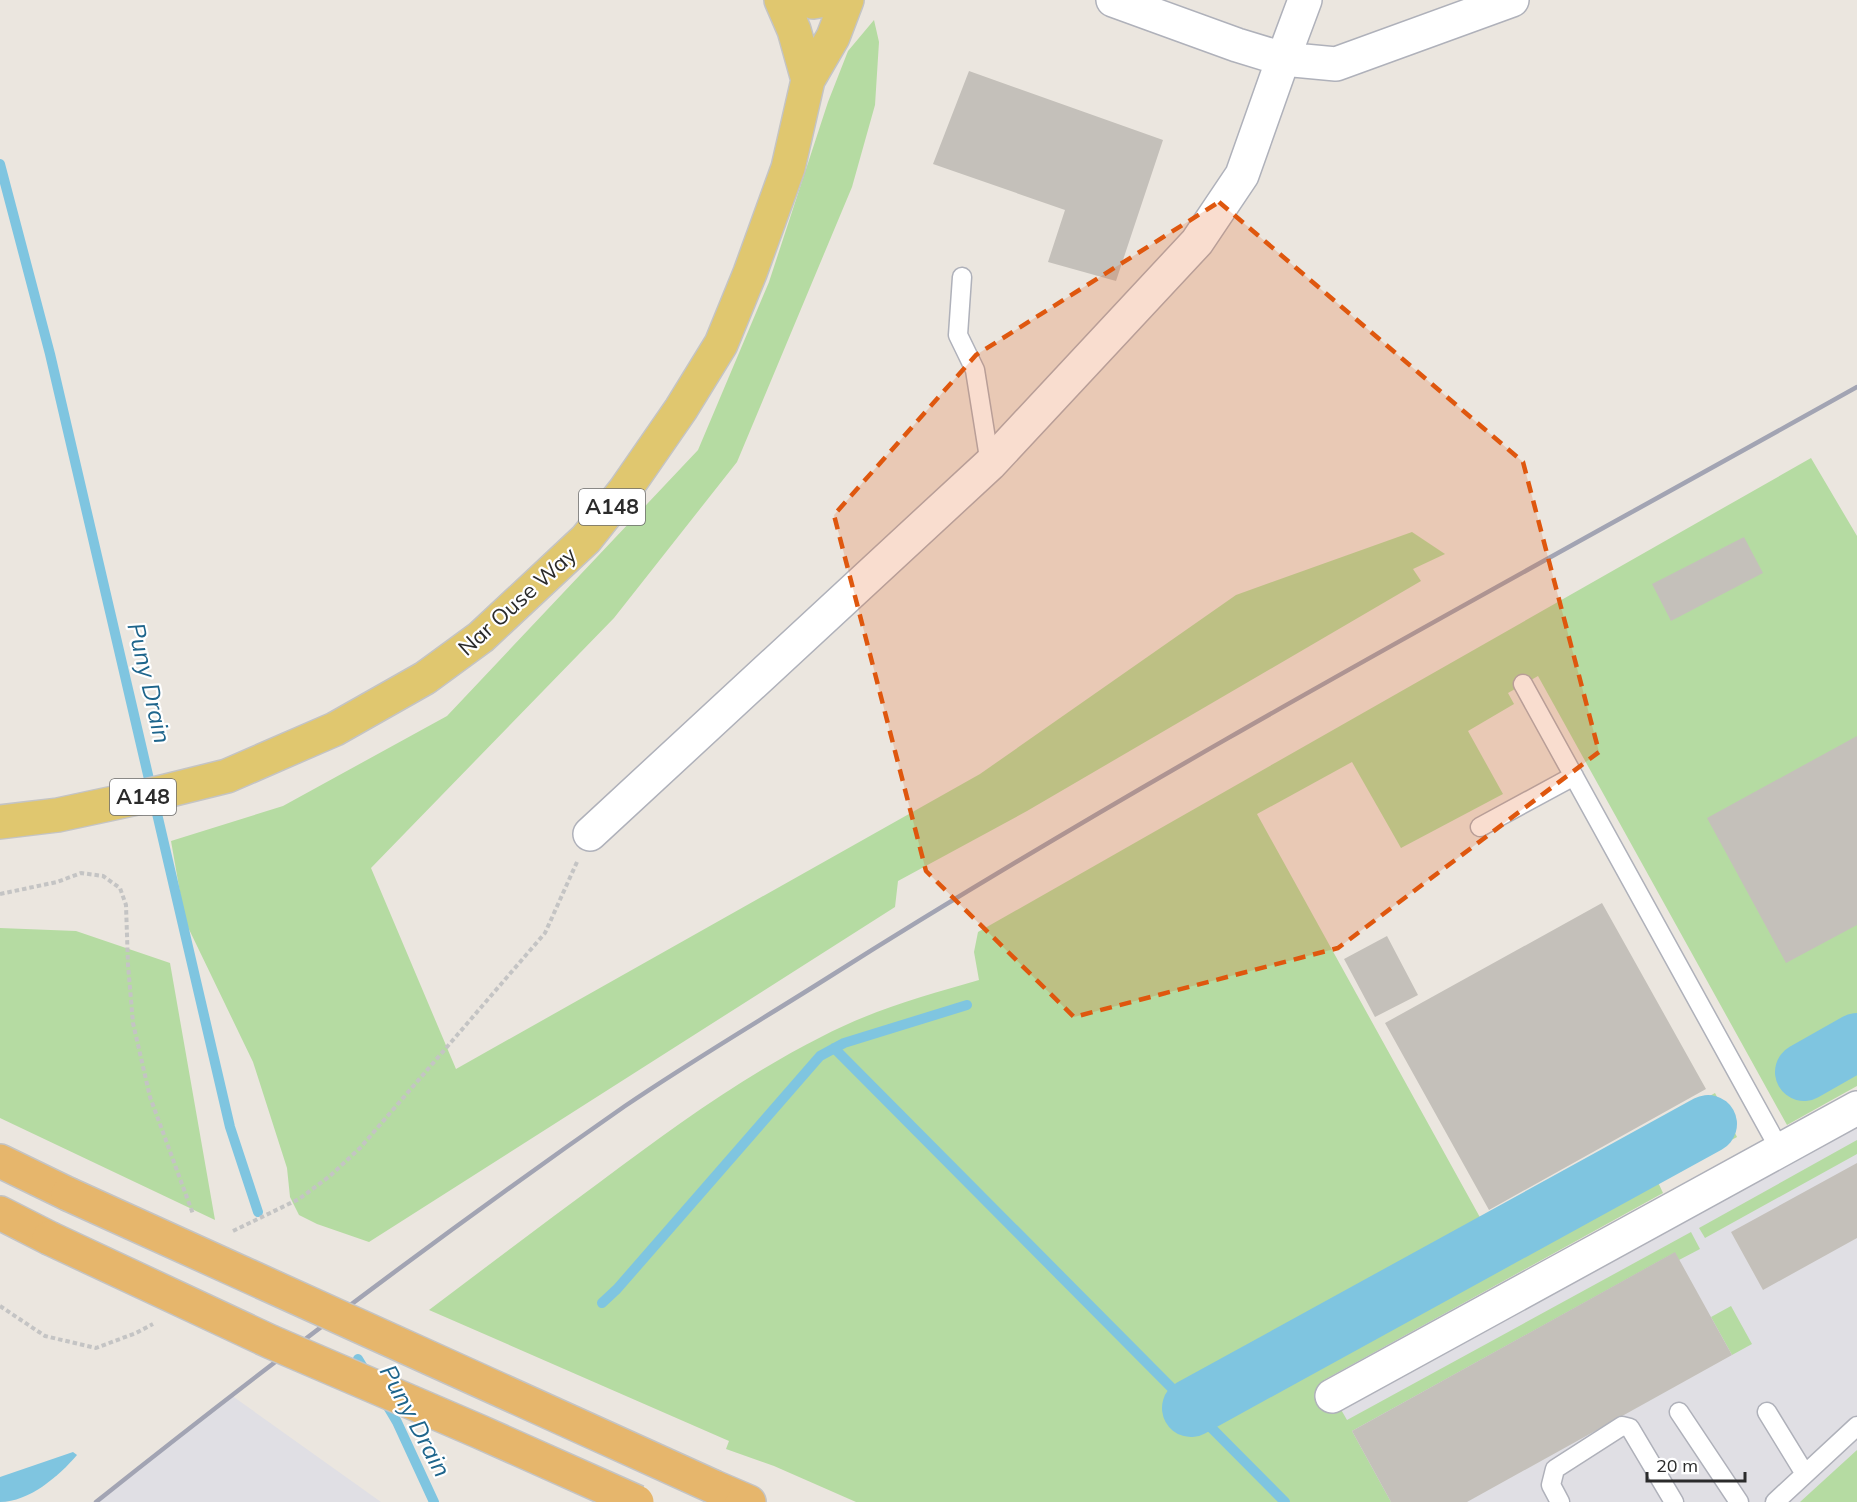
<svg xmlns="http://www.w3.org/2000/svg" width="1857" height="1502" viewBox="0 0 1857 1502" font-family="Mulish,sans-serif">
  <rect width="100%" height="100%" fill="#ebe6df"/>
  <path fill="#e0dfe4" d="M1857,1115V1501L1855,1502H1325L1241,1410Z
    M231,1395L381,1502H96Z"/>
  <path fill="#b5dba2" d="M874,20L879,42L875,105L852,187L737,462L614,618L371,868L456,1069L980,774L1236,595L1412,532L1445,554L1413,569L1421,581L1027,811L898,881L895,907L369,1242L317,1224L299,1215L290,1197L287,1168L253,1062L185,921L171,841L283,806L447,716L698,450L769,282L828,102L848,51Z
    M1811,458L1857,536V1086L1787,1125L1538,676L1508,693L1514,704L1468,731L1503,794L1401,848L1352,762L1257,814L1482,1221L1715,1093L1737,1137L1657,1180L1663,1193L1324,1380L1347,1420L1691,1232L1700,1249L1679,1260L1674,1253L1352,1431L1391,1502H856L774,1466L726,1449L729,1441L429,1310C486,1267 543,1224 600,1182C671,1129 742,1077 821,1037C870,1011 926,995 979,980L974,952L978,932Z
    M0,928L76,931L170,963L215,1220L0,1118Z
    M1857,1140V1154L1705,1238L1699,1228Z
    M1731,1306L1752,1344L1732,1355L1711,1317Z
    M1857,1450V1502H1800Z"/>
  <path fill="#7fc5e0" d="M73,1452L77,1455C59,1476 29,1502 0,1502V1477Z"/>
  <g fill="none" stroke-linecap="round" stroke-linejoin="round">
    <path stroke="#7fc5e0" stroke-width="10" d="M0,164L50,354L230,1127L258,1212
      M834,1048L1285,1502
      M602,1303L617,1289L820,1056L844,1043L967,1005
      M358,1359L367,1374
      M384,1400L397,1422L434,1502"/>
    <path stroke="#7fc5e0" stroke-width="58" d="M1804,1072L1857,1042
      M1191,1408L1708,1124"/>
  </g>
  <path fill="#c4c0ba" d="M969,71L1163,140L1116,281L1048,262L1065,210L933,164Z
    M1744,537L1763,573L1671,621L1652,584Z
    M1857,736V925L1786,963L1707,818Z
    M1602,903L1706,1089L1489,1210L1385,1023Z
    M1387,936L1418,995L1375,1017L1344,959Z
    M1857,1163V1238L1763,1290L1731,1232Z
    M1675,1252L1732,1355L1467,1502H1391L1352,1431Z"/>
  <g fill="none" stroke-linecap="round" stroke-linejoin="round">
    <g stroke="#afb1ba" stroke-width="21">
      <path id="service" d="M962,277L958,335L975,370L990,464
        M1523,684L1780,1150
        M1480,827L1574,776
        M1679,1412L1739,1502
        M1767,1412L1805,1474
        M1560,1502L1551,1485L1555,1469L1622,1426L1630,1428L1674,1502
        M1775,1502L1857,1426"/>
    </g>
    <g stroke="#afb1ba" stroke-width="36">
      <path id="minor" d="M1113,0L1237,45L1283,59L1305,0
        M590,834L990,464L1197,242L1242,175L1283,59L1336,64L1512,0
        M1332,1396L1857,1108"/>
    </g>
    <g stroke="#c4c4c4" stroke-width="36">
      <path id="primary" d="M781,0L794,30L808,80
        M807,0L813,2L825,0
        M0,822L58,815L142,797L227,776L335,729L425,678L481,637L586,539L625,490L681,409L721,344L750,273L788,168L808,80L833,37L847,0"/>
    </g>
    <g stroke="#c4c4c4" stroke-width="36">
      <path id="trunk" d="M0,1161L68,1194
        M0,1213L49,1238
        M714,1487L749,1502"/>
    </g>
    <path stroke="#c4c4c4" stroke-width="4" stroke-dasharray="4.5 3" stroke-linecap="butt" d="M0,894L57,882L81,873L103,876L120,888L126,905L128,965L133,1023L150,1097L193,1214
      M233,1231L299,1199L330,1176L360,1148L545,933L577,862
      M0,1306L45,1336L96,1348L136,1333L153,1324"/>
    <use href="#service" stroke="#fff" stroke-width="18"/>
    <use href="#minor" stroke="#fff" stroke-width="33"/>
    <use href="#primary" stroke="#e0c76f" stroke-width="33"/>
    <use href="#trunk" stroke="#e6b66c" stroke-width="33"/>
    <path stroke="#a2a4b3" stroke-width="4.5" d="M96,1502C268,1365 444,1232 625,1106C691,1061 761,1020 829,977C1163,766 1512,580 1857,387"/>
    <g stroke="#c4c4c4" stroke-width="36" stroke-linecap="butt">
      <path id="trunk-bridge" d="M68,1194L714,1487
        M49,1238L271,1342L478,1431L637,1502"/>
    </g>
    <use href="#trunk-bridge" stroke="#e6b66c" stroke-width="33"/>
  </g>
  <path fill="#df570e" fill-opacity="0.2" stroke="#df570e" stroke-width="4.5" stroke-dasharray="12 8" stroke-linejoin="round" d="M1219,202L1523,462L1599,752L1338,948L1074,1017L926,871L834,515L976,355Z"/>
  <g text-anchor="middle" stroke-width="4.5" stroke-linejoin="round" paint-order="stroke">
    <g fill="#fff" stroke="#6b6b6b" stroke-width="1.5">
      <rect x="579" y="489" width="66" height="36" rx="4.5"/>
      <rect x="110" y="779" width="66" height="36" rx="4.5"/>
    </g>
    <g font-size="21" font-weight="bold" fill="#2b2b2b">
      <text x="612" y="514">A148</text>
      <text x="143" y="804">A148</text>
    </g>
    <g font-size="22" fill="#2b2b2b" stroke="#fff">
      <text transform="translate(517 601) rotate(-42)" y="8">Nar Ouse Way</text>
    </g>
    <g font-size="24" font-style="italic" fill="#1e658c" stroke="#fff">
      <text transform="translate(149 683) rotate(77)" y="8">Puny Drain</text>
      <text transform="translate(415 1421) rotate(62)" y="8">Puny Drain</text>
    </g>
  </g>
  <path d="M1647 1472v9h98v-9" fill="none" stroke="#2b2b2b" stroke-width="3"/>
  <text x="1656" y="1472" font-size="18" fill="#2b2b2b" stroke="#ffffff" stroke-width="4.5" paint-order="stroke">20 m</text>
</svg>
